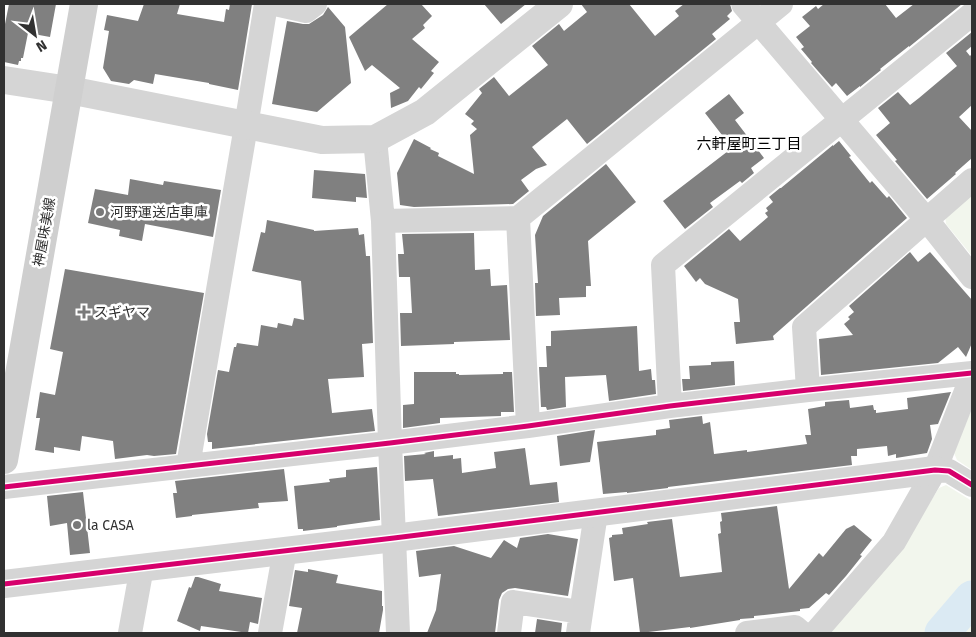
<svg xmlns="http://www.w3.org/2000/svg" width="976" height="637" viewBox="0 0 976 637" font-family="'Fira Sans','Noto Sans JP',sans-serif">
  <rect width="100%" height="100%" fill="#fff"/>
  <path fill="#f2f6ed" d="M972,192V256L946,224L945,215Z
    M972,408V470L957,460L954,453Z
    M946,485L972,501V633H830L901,548L939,488Z"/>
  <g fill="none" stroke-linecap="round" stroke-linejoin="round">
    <path stroke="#dbeaf3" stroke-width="35" d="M942,633L972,598"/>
  </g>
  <path fill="#808080" d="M9,4H56L50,37L28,33L23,58H21V61H19L18,65L4,62V29Z
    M144,4H180L177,14L224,22L226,9L229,10L230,4H252L238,90L209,84V83L155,74L153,84L134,80L129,84L111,81L103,68L109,31L104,30L107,15L138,21Z
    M388,4H421L432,16L423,25L425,28L412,39L439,62L431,71L434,73L421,89L419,87L408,101L391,108L390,93L400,88L372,65L365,71L349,37Z
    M484,4H526L501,24Z
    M581,4H629L655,36L679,16L675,11L684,4H730L732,11L727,16L730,19L712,34L716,39L587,144L567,119L532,147L547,165L536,169L521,180L529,191L513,204L414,207L400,205L397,173L414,139L431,148L430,149L439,153L438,156L474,174L470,135L477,129L471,124L474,121L465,114L482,93L479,89L494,77L509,96L548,65L532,46L559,24L564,31L587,12Z
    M824,4H885L896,18L914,4H962L909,47V46L880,69L881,70L860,87V86L847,96L836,83L832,87L811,63L812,62L801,49L804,47L796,37L810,26L802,17L816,6L818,9Z
    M328,7L345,27L351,83L317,112L272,104L287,21L303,24H309L323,15Z
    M972,32V46L966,51L970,56L972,54V105L959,117L972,131V158L955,173L956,174L927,199L895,161L897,160L876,135L890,123L878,108L898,92L910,105L919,98L957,66L946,53Z
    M729,94L744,113L735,120L764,158L751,168L754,173L742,183L740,181L710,203L713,207L685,229L663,201L732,148L705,113Z
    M839,141L851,156L849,157L870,183L872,181L887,198L889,196L907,218L773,336L774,340L736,344L734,322H740L738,299L705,284L700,278L696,282L684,266L729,229L740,241L768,217L765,213L768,211L766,208L773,202L769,197L780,188H781L833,145V146Z
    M606,164L636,202L588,241L591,286H586V297L559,298L560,315L536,316L535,283H538L535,235L543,216Z
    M314,170L365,174L367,198L356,197V202L312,198Z
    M130,179L163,185L164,181L221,190L213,237L145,224L142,241L119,236L120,230L88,223L95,189L128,195Z
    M267,220L314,230V231L358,228L359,235L364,234L366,256H370L373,343L362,344L364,377L328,379L332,413L372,409L375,431L212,449V442H208L207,434L218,370L229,372L234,347H236L237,343L258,346L261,325L277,328L278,323L292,326L294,318L304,320L301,281L252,271L261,232L265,233Z
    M474,233L475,270L490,269L491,286L507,285L510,340L454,342V344L401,346L400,313H412L410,277H399L398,254H404L402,234Z
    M910,252L918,262L930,252L972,300V343L966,357L958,347L938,363L821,375L819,339L853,335L844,324L850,319L848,317L854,312L849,306Z
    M65,269L204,293L176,454L154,456L147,455L115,459L113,441L82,436L80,451L54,447V453L35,450L40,418H36L40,392L55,395L63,352L50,349Z
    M637,326L639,371L651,369L652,380H655L656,394L609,401L606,375L565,377L566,407L547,410L546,407H541L539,367H547L546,346H551V331Z
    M734,361L735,385L683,391L682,379H690L689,366L711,365V362Z
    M414,372H456V374H459V375L503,374V372H512L514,412H501V416L440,418V423L403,428V405L414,404Z
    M951,392L938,424L930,425L932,439L927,453L896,458V454L888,456L887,446L857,449V456H851L852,465L668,487V488L627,493V492L603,494L597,442L656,435V430L670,428L669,420L702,416L703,424L710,422L714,454L747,450V452L807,444L805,435H811L808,409L825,406V402L849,400L850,408L873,405L874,410H876V413L908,409L907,398Z
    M595,430L590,462L560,466L557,436Z
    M525,448L530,485L557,482L559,502L438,516L433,479L405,481L404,456L426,454L424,453L434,451V457L453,455V459L461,458L462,473L496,468L494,452Z
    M377,467L380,520L337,526V527L303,531V529H298L294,486L330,482L329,479L346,477V470Z
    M284,469L288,501L258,503L259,508L192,515V516L176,518L173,493H177L175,481Z
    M83,492L90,553L70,555L67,523L50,526L47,496Z
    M777,506L789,589L819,553L823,557L846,529L854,525L872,540L860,555L862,556L846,576L829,595L826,593L809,608L800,609V611L754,616V618L740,619V620L690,628V627L640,633L633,578L614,581L609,538L612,537V535L623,534L622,528L648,524L647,522L672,519L680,577L722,572L718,534L721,533L720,522L722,521L721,513Z
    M548,534L578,539L568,596L515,588L508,589L502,593L499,600L495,633H427L436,610L441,574L419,577L416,551L454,546L491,558L504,540L517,548L520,538Z
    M308,569L338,575L336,583L382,591V606H383V610L379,633H297L302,608L289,606L295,570L308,572Z
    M195,577H198L221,584L219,591L262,598L258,624L250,622L248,633L201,626L200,631L177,621L189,587L191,588Z
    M537,619L562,623L561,633H535Z"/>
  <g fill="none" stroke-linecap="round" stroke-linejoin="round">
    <path stroke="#d5d5d5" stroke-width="24" d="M275,4L306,11L315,4
      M743,4L927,220L972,277
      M375,139L383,221L390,443L398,633
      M383,221L518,218
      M808,390L804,327L972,180
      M670,406L663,265L972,14
      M528,426L518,218L781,4
      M188,466L246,126L266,4
      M935,470L949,471L972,485
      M4,487L390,443L528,426L670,406L808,390L972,373
      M130,633L142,567
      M270,633L285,550
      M509,633L513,602L581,612
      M578,633L596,513
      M747,633L795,627L802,633
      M815,633L894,542L935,470L972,376"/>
    <path stroke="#d5d5d5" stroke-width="28" d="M4,80L69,90L322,140L375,139L425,112L559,4
      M4,584L394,538L935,470"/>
    <path stroke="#cfcfcf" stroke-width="28" d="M4,460L84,4"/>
    <g stroke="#fff" stroke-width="8">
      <path id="cycleway" d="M4,487L390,443L528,426L670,406L808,390L972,373
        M4,584L394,538L935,470L949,471L972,485"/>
    </g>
    <use href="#cycleway" stroke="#d6006c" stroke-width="5"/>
  </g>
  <g fill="#797979" stroke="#fff" stroke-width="2">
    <circle cx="100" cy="212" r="5"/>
    <path d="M81.5 304.5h5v5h5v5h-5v5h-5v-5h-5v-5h5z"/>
    <circle cx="77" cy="525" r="5"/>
  </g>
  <g text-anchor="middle" stroke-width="5" stroke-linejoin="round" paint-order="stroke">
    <g font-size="14" fill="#313131" stroke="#fff" text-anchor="start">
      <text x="110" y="217">河野運送店車庫</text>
      <text x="94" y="317">スギヤマ</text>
      <text x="87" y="530">la CASA</text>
    </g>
    <g font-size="14" fill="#313131" stroke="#fff">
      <text transform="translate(44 232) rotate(-80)" y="5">神屋味美線</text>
    </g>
    <g font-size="15" fill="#000" stroke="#fff">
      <text x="749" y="149">六軒屋町三丁目</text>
    </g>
  </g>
  <rect width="976" height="637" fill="none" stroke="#313131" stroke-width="10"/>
  <g transform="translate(35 35) rotate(149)" stroke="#ffffff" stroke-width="4" paint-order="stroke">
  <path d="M0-4L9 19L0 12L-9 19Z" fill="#313131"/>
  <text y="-8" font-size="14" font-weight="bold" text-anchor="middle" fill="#313131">N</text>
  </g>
</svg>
